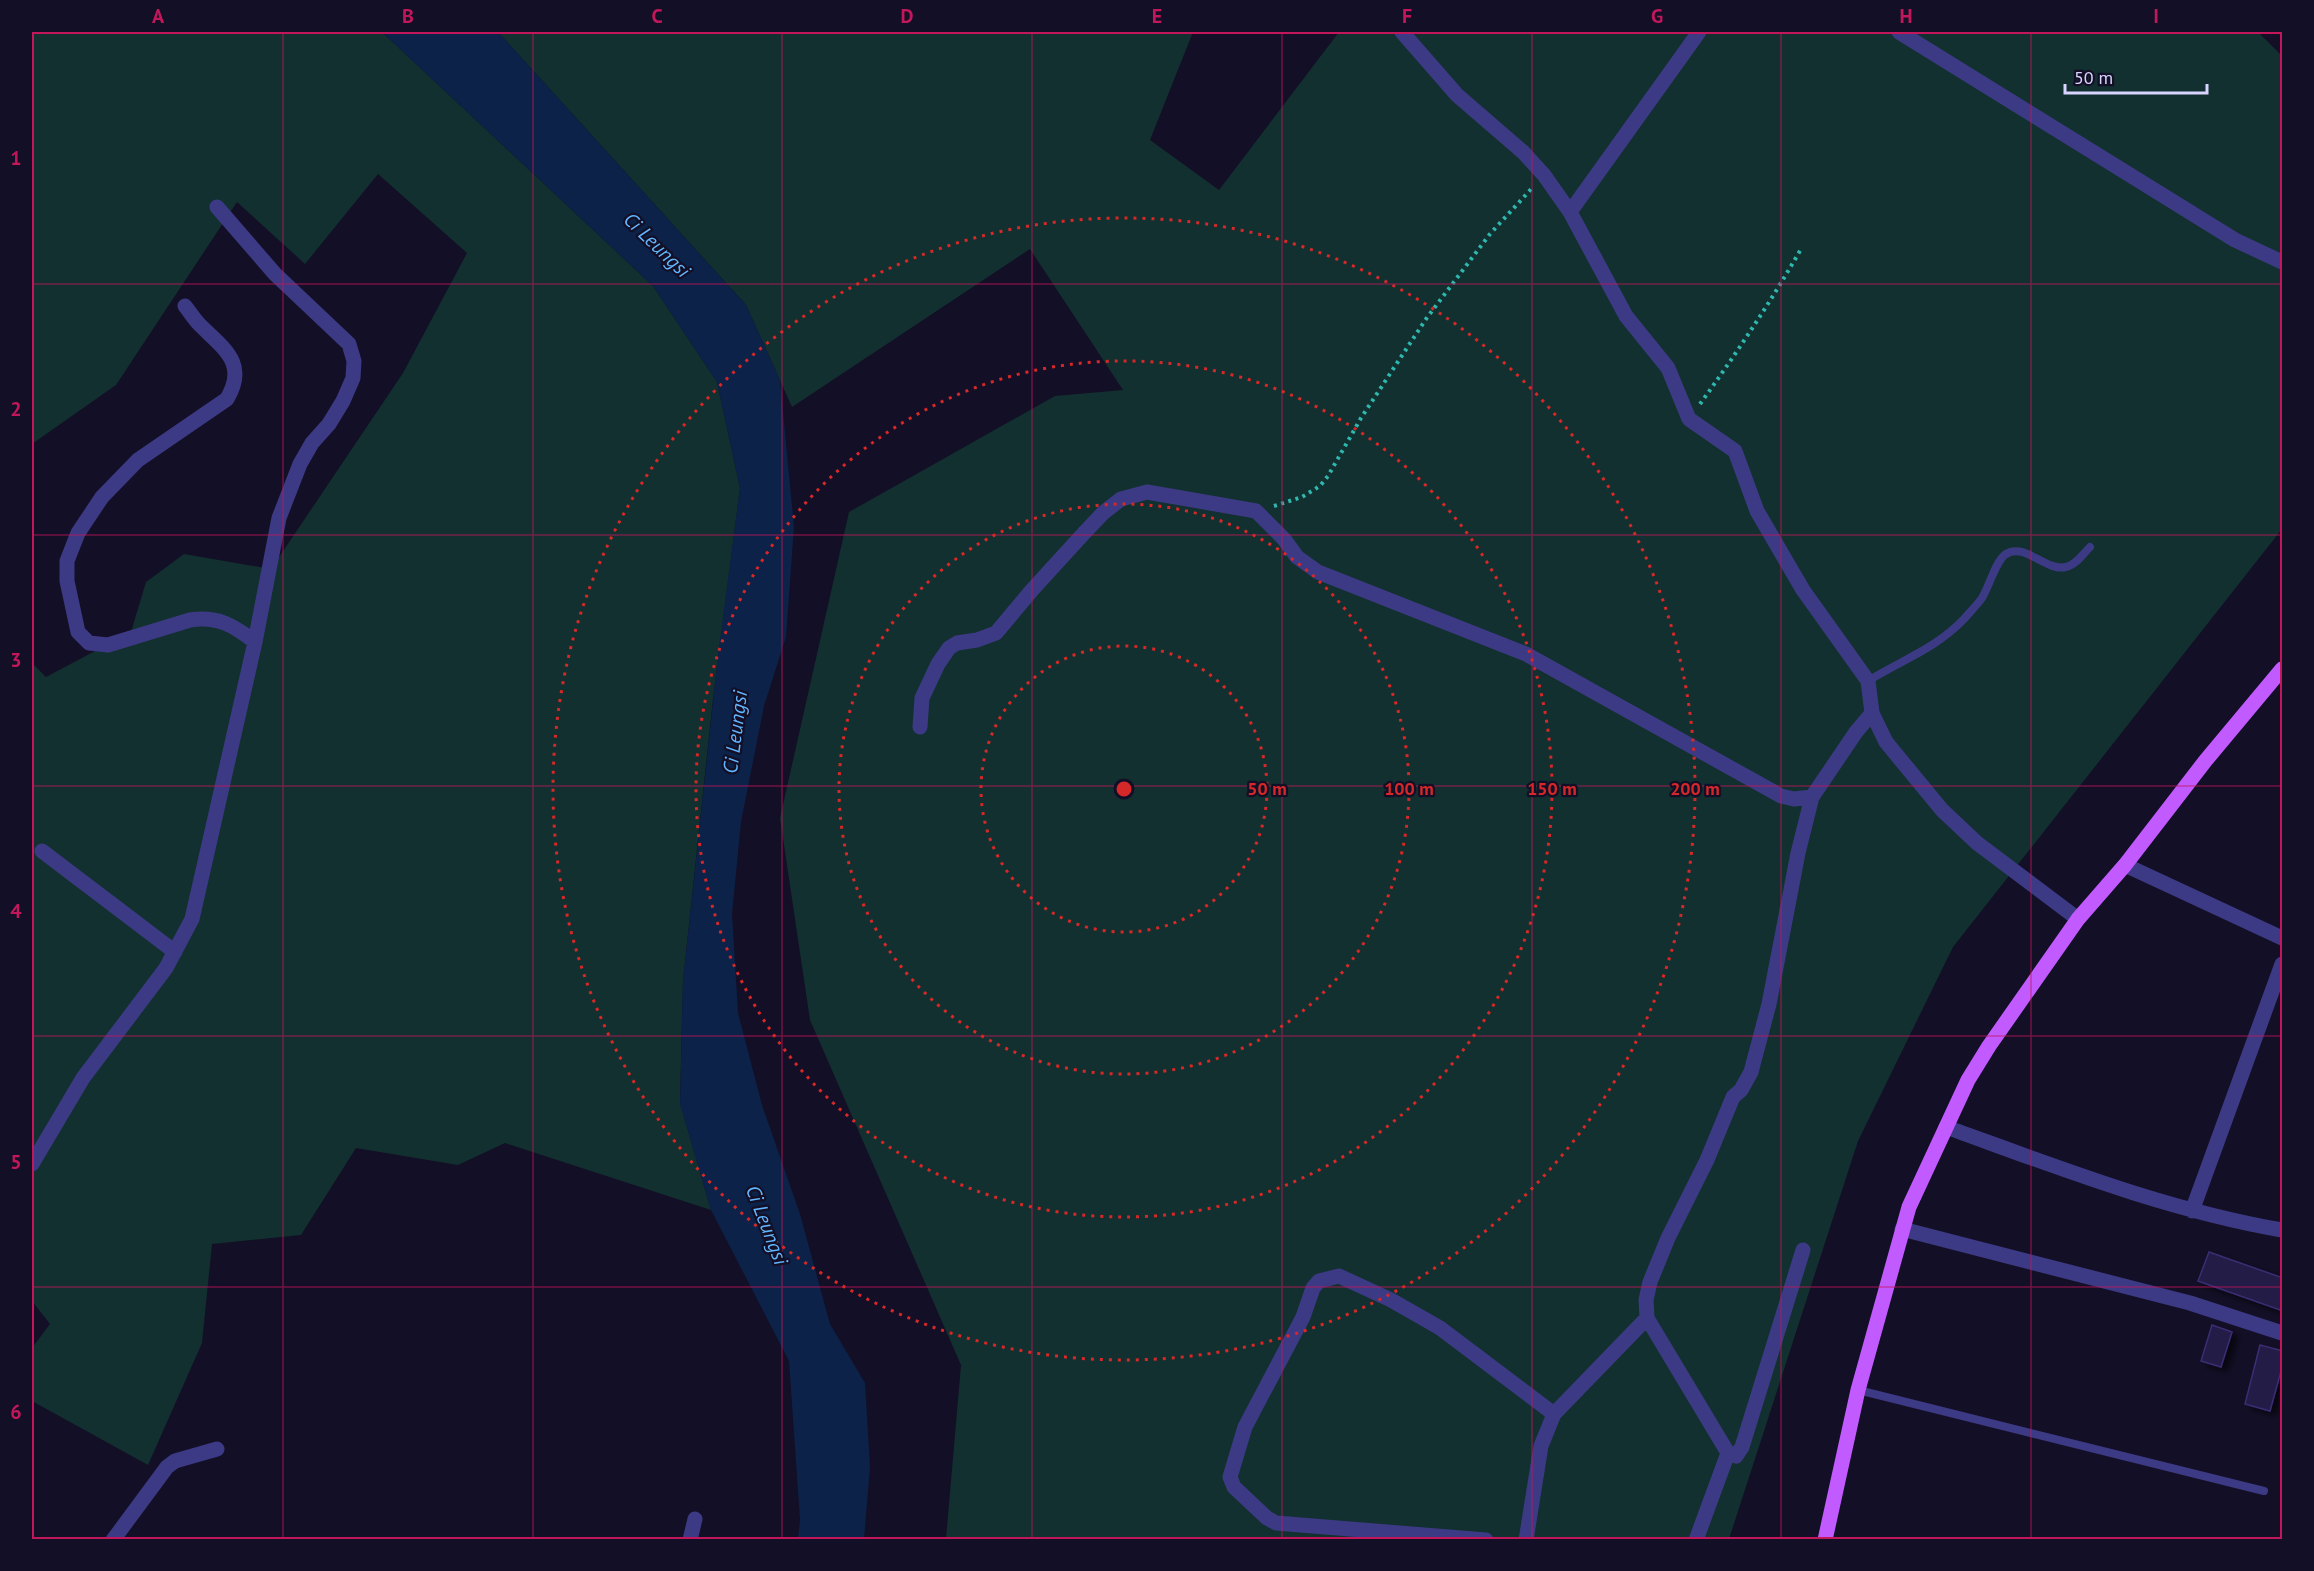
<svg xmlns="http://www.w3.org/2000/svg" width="2314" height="1571" viewBox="0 0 2314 1571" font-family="'PT Sans',sans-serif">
  <defs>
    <filter id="shadow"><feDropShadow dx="6" dy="4" stdDeviation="3" flood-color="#0009"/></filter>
  </defs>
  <rect width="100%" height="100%" fill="#130f26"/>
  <path fill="#12302f" d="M32,32H382L653,286L717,382L740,488L713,699L683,981L680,1103L711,1210L505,1143L458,1165L356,1148L301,1235L212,1244L202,1343L148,1465L32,1401V1348L50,1324L32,1301V663L46,677L131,632L146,582L184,554L271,569L403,373L467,253L378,174L305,264L237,202L116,385L32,444Z
    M498,32H1193L1150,140L1219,190L1339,32H2258L2282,56V529L1953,947L1858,1141L1729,1539H946L961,1365L810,1020L780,818L849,512L1055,396L1123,390L1030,249L792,407L746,305Z"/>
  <path fill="#0c2248" d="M382,32H498L746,305L780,380L794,527L786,637L764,706L741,822L732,914L738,1013L762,1105L800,1214L830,1324L865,1383L870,1467L864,1539H798L800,1520L789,1361L711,1210L680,1104L683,981L718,655L740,488L717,382L653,286Z"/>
  <path fill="#241b47" stroke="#3b2d73" stroke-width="1.5" filter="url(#shadow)" d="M2209,1252L2283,1278V1311L2198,1281Z
    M2212,1325L2232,1332L2221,1367L2201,1361Z
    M2260,1345L2283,1351V1364L2270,1411L2245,1404Z"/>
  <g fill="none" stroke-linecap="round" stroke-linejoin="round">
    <path stroke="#2fb8b0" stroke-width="4" stroke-dasharray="3 4.5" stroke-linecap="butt" d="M1700,404C1736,354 1770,303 1801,249
      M1274,506L1302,497L1320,486L1328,476L1361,418L1426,319L1490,234L1533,187"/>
    <path stroke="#3d3a85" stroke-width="8" d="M1868,681C1903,659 1934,650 1964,619C1970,612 1977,605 1982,598C1989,587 1996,560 2006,554C2025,542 2046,572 2066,567C2076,565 2083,554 2090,547
      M1858,1390L2264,1491"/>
    <path stroke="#3d3a85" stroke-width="15" d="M1402,32L1457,95L1523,152L1544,175L1570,212L1626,316L1668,368L1689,419L1735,451L1757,511L1803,590L1868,681L1872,713L1886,742L1942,810L1977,843L2078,919
      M1899,32L2235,240L2282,262
      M1570,212L1699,32
      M185,306C190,312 194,319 200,325C224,349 248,363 227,399L138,460L102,497L78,533L67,561V581L78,632L89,643L108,645L190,620C218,616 233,625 255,642
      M920,727L922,698L938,664L949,648L957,643L977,640L996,633L1032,590L1085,532L1103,513L1121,499L1147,492L1256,511L1284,539L1297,557L1318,572L1526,654L1781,796L1794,799L1812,797L1856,732L1872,713
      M42,851L175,952
      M2125,865L2282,938
      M1946,1127C2057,1167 2166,1210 2282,1230
      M32,1164L83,1078L166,968L192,919L255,642L279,518L300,464L312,443L329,424L343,401L353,378L354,361L349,344L275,274L217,207
      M2192,1211L2282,964
      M1902,1229L2190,1303L2282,1333
      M1803,1250L1742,1447L1736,1456L1728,1453L1647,1318L1646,1300L1650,1282L1668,1238L1707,1160L1733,1097L1741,1090L1751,1072L1769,1004L1798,853L1812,797
      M113,1540L167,1467L175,1461L217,1449
      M690,1540L695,1519
      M1486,1540L1276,1523L1267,1518L1234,1487L1230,1477L1245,1427L1303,1317L1313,1288L1319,1281L1339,1276L1391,1300L1440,1328L1554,1414
      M1526,1540L1541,1446L1554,1414L1647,1318
      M1696,1540L1728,1453"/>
    <path stroke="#c25bff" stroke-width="15" d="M1825,1540L1858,1390L1909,1207L1968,1080L1989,1046L2078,919L2125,865L2206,760L2282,669"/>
  </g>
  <path fill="none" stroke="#c2185b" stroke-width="1.5" stroke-opacity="0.55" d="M283,32V1540M533,32V1540M782,32V1540M1032,32V1540M1282,32V1540M1532,32V1540M1781,32V1540M2031,32V1540M32,284H2282M32,535H2282M32,786H2282M32,1036H2282M32,1287H2282"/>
  <g fill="none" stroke="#d62828" stroke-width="3" stroke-dasharray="3 6">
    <circle cx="1124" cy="789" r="143"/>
    <circle cx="1124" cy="789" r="285"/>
    <circle cx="1124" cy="789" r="428"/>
    <circle cx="1124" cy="789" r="571"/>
  </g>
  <g text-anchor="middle" stroke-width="4.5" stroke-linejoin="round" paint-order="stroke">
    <g font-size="20" font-style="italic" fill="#62b6ff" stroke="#130f26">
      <text transform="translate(657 245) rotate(44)" y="7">Ci Leungsi</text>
      <text transform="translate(735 732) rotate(-83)" y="7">Ci Leungsi</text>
      <text transform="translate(767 1225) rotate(69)" y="7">Ci Leungsi</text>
    </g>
  </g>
  <circle cx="1124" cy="789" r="9" fill="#d62828" stroke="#130f26" stroke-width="3"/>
  <g font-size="18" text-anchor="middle" font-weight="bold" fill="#d62828" stroke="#130f26" stroke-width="4.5" stroke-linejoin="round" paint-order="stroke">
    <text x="1267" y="795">50 m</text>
    <text x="1409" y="795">100 m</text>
    <text x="1552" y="795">150 m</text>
    <text x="1695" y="795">200 m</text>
  </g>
  <rect width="2314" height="1571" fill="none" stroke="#130f26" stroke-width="66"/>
  <path d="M2065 84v9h142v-9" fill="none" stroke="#d9d4ff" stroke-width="3"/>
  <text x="2074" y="84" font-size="18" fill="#d9d4ff" stroke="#130f26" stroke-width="4.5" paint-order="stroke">50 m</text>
  <rect x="33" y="33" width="2248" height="1505" fill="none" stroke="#c2185b" stroke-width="2"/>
  <g font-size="20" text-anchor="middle" font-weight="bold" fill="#c2185b">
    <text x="158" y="23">A</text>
    <text x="408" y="23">B</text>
    <text x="657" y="23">C</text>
    <text x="907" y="23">D</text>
    <text x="1157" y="23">E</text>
    <text x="1407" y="23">F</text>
    <text x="1657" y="23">G</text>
    <text x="1906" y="23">H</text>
    <text x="2156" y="23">I</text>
    <text x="16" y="165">1</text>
    <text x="16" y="416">2</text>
    <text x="16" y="667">3</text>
    <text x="16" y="918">4</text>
    <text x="16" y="1169">5</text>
    <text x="16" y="1419">6</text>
  </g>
</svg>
